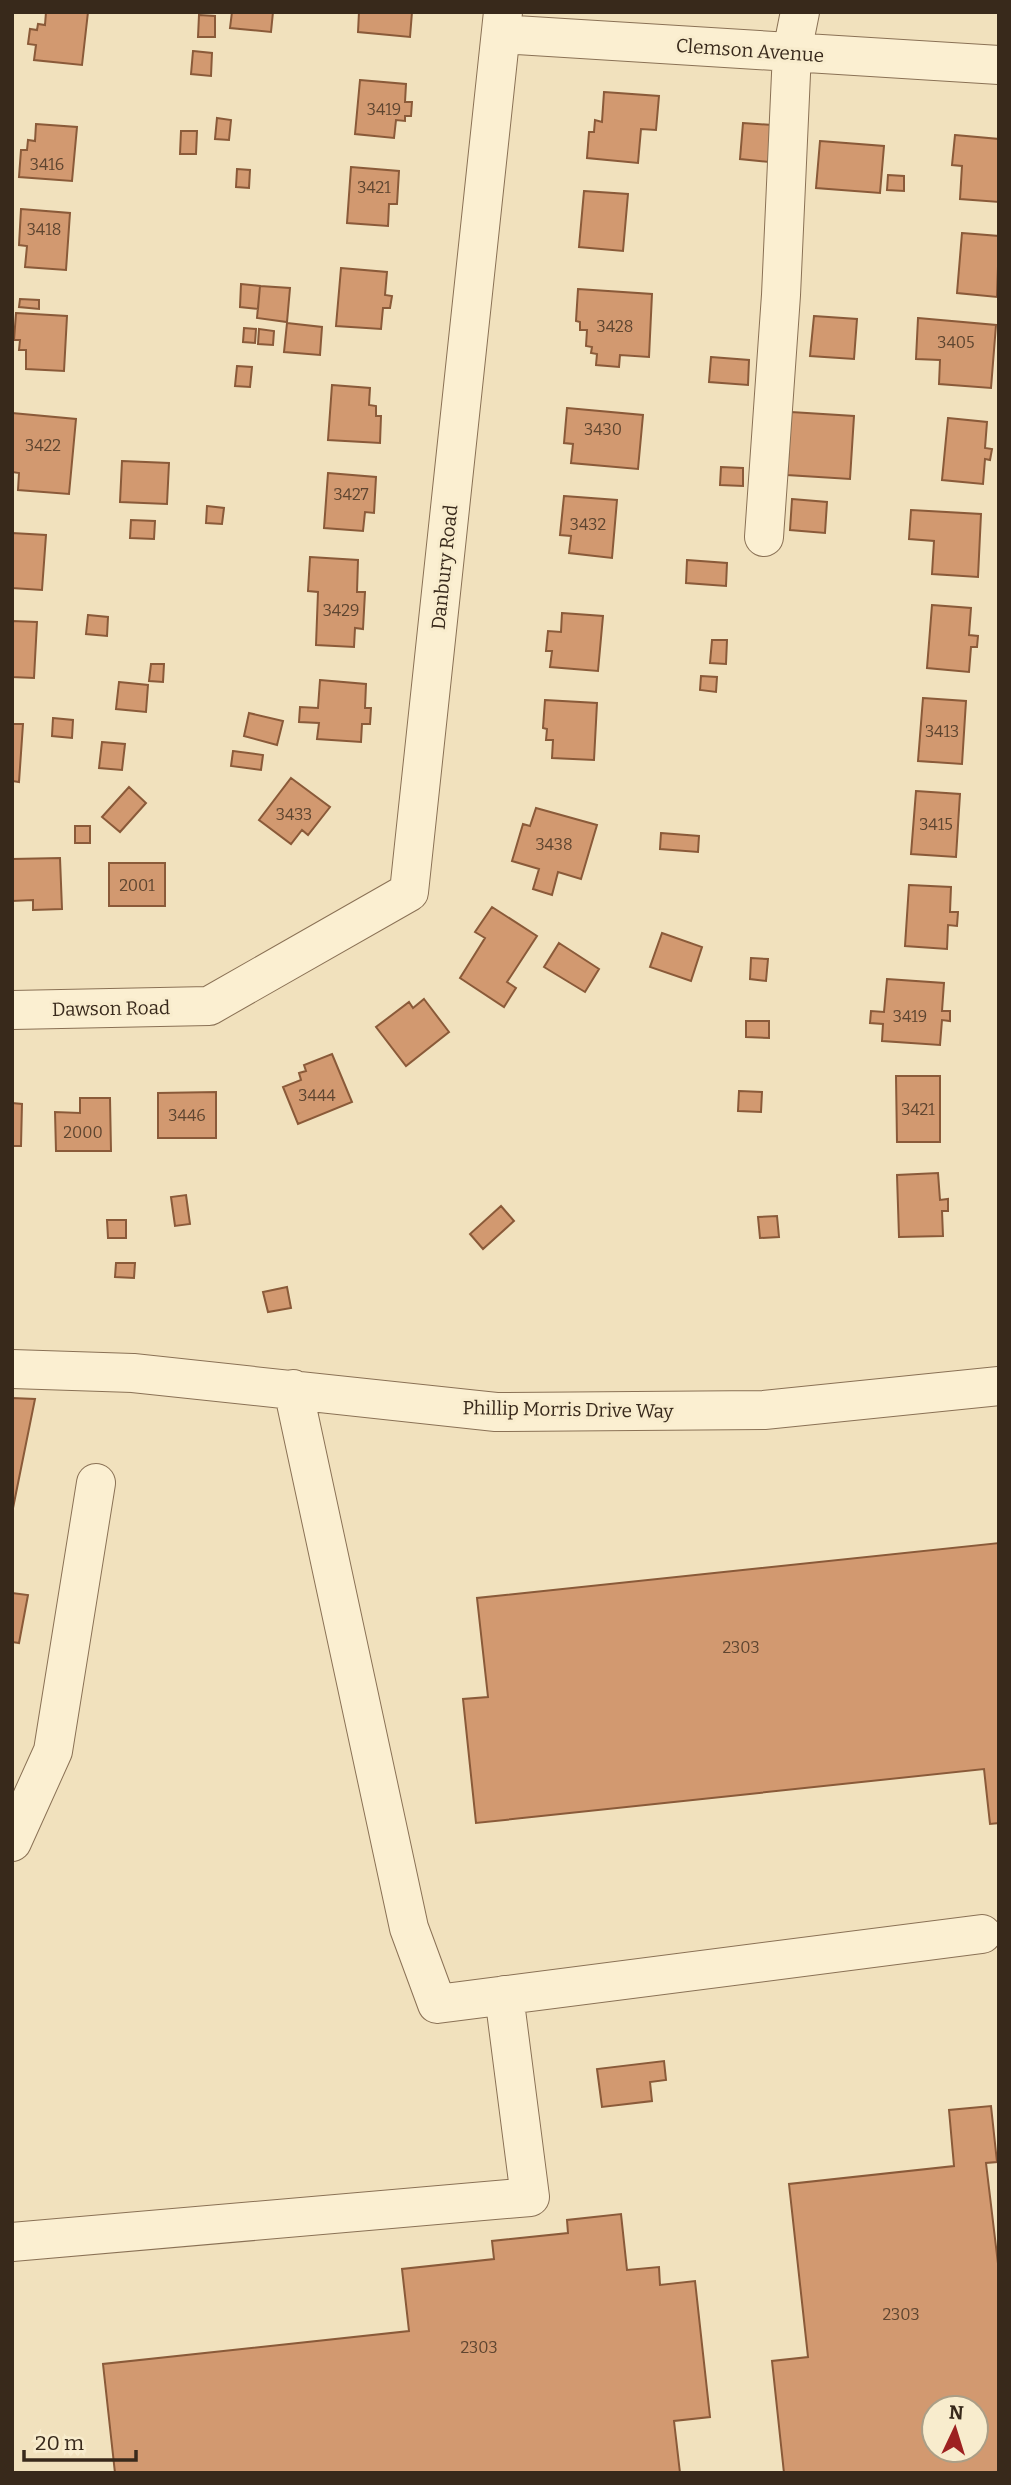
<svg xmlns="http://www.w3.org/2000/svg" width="1011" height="2485" viewBox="0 0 1011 2485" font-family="Bitter,serif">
  <rect width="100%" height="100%" fill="#f1e1bd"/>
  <path fill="#d29970" stroke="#8a5a39" stroke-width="2" fill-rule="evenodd" d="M46,12H88L82,65L34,60L36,45L28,44L30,29L37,30L38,24L45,25Z
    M232,12H273L271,32L230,28Z
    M359,12H412L410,37L358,32Z
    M199,15L215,16V37H198Z
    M193,51L212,53L211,76L191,74Z
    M360,80L406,84L405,102H412L411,116H405V121L396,120L394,138L355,134Z
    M604,92L659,96L656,130L641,129L638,163L587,158L589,132H594L595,120L602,122Z
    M217,118L231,120L229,140L215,139Z
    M743,123L772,125L769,162L740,159Z
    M36,124L77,127L72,181L19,177L21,150H27L28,140L35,141Z
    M181,131H197L196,154H180Z
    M955,135L999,139V202L960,199L962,166L952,165Z
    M820,141L884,146L880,193L816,188Z
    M351,167L399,171L397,204H389L388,226L347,223Z
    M237,169L250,170L249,188L236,187Z
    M888,175L904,176V191L887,190Z
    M584,191L628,194L623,251L579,247Z
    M21,209L70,213L66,270L25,267L27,246L19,245Z
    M962,233L999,236L997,297L957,293Z
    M341,268L387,272L385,295L392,296L390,308H383L381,329L336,326Z
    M241,284L260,286L258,309L240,307Z
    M260,286L290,288L287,322L257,318Z
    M578,289L652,294L649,357L620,355L619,367L596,365L597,354L591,353L592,347L586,346L587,330H580V322L576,321Z
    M20,299L39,300V309L19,307Z
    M16,313L67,316L64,371L26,369V350H19L20,340H14Z
    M814,316L857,319L854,359L810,356Z
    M918,318L996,325L991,388L939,384L940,360L916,359Z
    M287,323L322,327L320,355L284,352Z
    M244,328L256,329L255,343L243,342Z
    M259,329L274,331L273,345L258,344Z
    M711,357L749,360L748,385L709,382Z
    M237,366L252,367L250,387L235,386Z
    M332,385L370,388L369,405L376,406V416H381L380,443L328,440Z
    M567,408L643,415L638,469L571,463L573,444L564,443Z
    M791,412L854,416L850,479L787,475Z
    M12,413L76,419L69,494L18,490L19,473L12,472Z
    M948,418L987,422L985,448L992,449L990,460L985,459L983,484L942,480Z
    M122,461L169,463L167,504L120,502Z
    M721,467L743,468V486L720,485Z
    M328,473L376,477L374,513L365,512L363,531L324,528Z
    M564,496L617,500L612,558L569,553L571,536L560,535Z
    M792,499L827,502L825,533L790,530Z
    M207,506L224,508L222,524L206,523Z
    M911,510L981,514L978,577L932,574L934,541L909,539Z
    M131,520L155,521L154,539L130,538Z
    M12,533L46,535L42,590L12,588Z
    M310,557L358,560L357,592H365L363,629L355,628L354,647L316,645L318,592L308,591Z
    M687,560L727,563L726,586L686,583Z
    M932,605L971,608L969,635L978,636L977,647H971L969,672L927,668Z
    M562,613L603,616L598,671L550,667L552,651H546L548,631L561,632Z
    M88,615L108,617L107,636L86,634Z
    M12,621L37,622L34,678L12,677Z
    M712,640H727L726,664L710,663Z
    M151,664H164L163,682L149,681Z
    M701,676L717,677L716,692L700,690Z
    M320,680L366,684L365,708H371L370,724H362L361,742L317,739L319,723L299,722L300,707L318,708Z
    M119,682L148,685L146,712L116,709Z
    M923,698L966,701L962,764L918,761Z
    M545,700L597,703L594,760L552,758L553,740H546L547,729L543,728Z
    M249,713L283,721L277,745L244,736Z
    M53,718L73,720L72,738L52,736Z
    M12,724H23L19,782L12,781Z
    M102,742L125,744L122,770L99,768Z
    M233,751L263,755L261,770L231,766Z
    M291,778L330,807L308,835L302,830L291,844L259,820Z
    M129,787L146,803L120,832L102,817Z
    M916,791L960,794L956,857L911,854Z
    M536,808L597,825L581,879L558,872L552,895L533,889L539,869L512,861L523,824L530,826Z
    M75,826H90V843H75Z
    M661,833L699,836L698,852L660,849Z
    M60,858L62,909L33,910V900L12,901V859Z
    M109,863H165V906H109Z
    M909,885L951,887L950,912H958L957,926L948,925L947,949L905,946Z
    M492,907L537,936L507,982L516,988L504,1007L460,978L485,938L475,932Z
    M662,933L702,947L691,981L650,967Z
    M559,943L599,969L585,992L544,967Z
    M751,958L768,959L766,981L750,979Z
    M887,979L944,983L942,1011H950V1021L942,1020L940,1045L882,1041L883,1024L870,1023L871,1011L884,1012Z
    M424,999L449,1032L406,1066L376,1027L409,1002L413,1008Z
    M746,1021H769V1038L746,1037Z
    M332,1054L352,1102L298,1124L283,1087L301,1080L299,1073L306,1071L304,1065Z
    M896,1076H940V1142H897Z
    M739,1091L762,1092L761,1112L738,1111Z
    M216,1092V1138H158V1093Z
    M80,1098H110L111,1151H56L55,1112L80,1113Z
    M12,1103L22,1104L21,1146H12Z
    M938,1173L940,1200L948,1199V1211H942L943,1236L899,1237L897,1175Z
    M186,1195L190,1224L175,1226L171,1197Z
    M501,1206L514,1221L483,1249L470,1234Z
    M777,1216L779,1237L760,1238L758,1217Z
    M107,1220H126V1238H108Z
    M116,1263H135L134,1278L115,1277Z
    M287,1287L291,1308L268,1312L263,1292Z
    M12,1398L35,1399L12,1513Z
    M999,1543V1823L990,1824L984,1769L476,1823L463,1699L488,1697L477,1598Z
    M12,1593L28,1595L19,1643L12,1642Z
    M664,2061L666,2080L650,2082L652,2101L602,2107L597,2069Z
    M991,2106L997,2162L986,2163L999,2272V2473H784L772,2361L808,2357L789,2184L954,2166L949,2110ZM934,2408H976V2450H934Z
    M621,2214L627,2270L659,2267L660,2285L695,2281L710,2417L674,2421L680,2473H115L103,2364L409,2331L402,2269L494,2259L492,2241L568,2233L567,2220Z"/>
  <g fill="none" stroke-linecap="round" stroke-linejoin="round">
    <g stroke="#8a7155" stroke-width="40">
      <path id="minor" d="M501,34L999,65
        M764,537L781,295L792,52L800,12
        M12,1010L209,1006L409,892L503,12
        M12,1369L133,1373L496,1412L764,1410L999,1386
        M293,1389L409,1928L437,2004L982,1934
        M12,1842L53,1751L96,1483
        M12,2242L530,2197L504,1995"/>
    </g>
    <use href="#minor" stroke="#fbefd1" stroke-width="38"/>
  </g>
  <g text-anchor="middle" stroke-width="6" stroke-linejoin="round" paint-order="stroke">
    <g font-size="16" fill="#5e4530">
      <text x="384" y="115">3419</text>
      <text x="47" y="170">3416</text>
      <text x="374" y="193">3421</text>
      <text x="44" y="235">3418</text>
      <text x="615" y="332">3428</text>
      <text x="956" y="348">3405</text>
      <text x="603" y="435">3430</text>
      <text x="43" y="451">3422</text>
      <text x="351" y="500">3427</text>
      <text x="588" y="530">3432</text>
      <text x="341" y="616">3429</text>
      <text x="942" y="737">3413</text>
      <text x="294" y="820">3433</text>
      <text x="936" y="830">3415</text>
      <text x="554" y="850">3438</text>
      <text x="137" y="891">2001</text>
      <text x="910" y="1022">3419</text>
      <text x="317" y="1101">3444</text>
      <text x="918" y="1115">3421</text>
      <text x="187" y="1121">3446</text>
      <text x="83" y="1138">2000</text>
      <text x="741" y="1653">2303</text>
      <text x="901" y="2320">2303</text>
      <text x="479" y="2353">2303</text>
    </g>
    <g font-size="19" fill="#38291b" stroke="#f8eccd">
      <text transform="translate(750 50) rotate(4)" y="7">Clemson Avenue</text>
      <text transform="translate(444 567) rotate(-84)" y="7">Danbury Road</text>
      <text transform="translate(111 1008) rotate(-1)" y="7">Dawson Road</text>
      <text transform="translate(568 1409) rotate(1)" y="7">Phillip Morris Drive Way</text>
    </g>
  </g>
  <rect width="1011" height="2485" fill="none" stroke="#38291b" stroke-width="28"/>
  <g transform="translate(955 2429) rotate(4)"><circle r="33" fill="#f8eccd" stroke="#ab9e86" stroke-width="2"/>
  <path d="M0-5L12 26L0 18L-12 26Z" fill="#9d2121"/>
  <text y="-10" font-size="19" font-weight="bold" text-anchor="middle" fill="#38291b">N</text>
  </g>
  <path d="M24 2450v10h112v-10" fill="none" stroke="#38291b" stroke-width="3.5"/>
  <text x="35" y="2450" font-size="21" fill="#38291b" stroke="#f8eccd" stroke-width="5" paint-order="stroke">20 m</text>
</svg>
